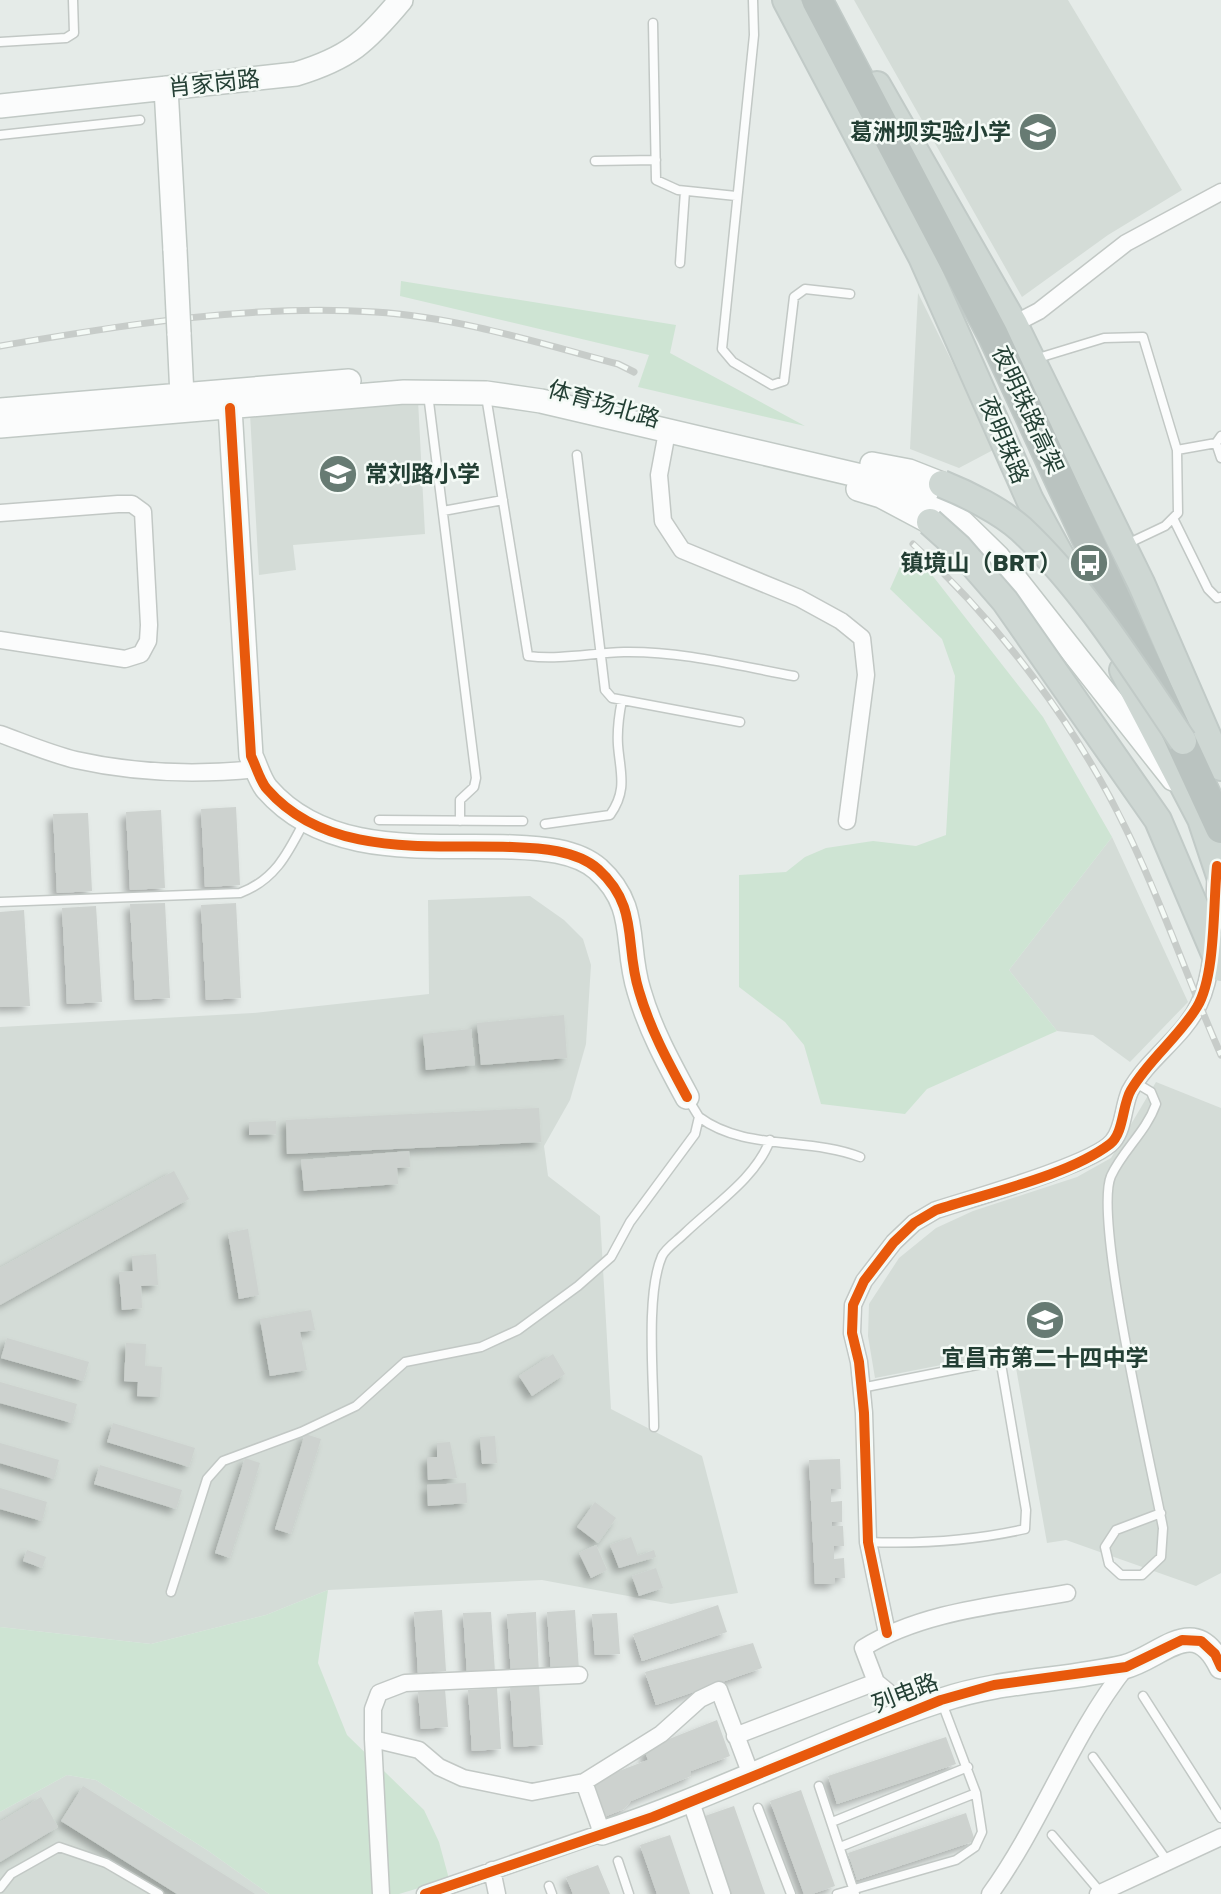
<svg xmlns="http://www.w3.org/2000/svg" width="1221" height="1894" viewBox="0 0 1221 1894" font-family="Rubik,'Noto Sans SC',sans-serif">
  <defs>
    <filter id="shadow"><feDropShadow dx="-5" dy="5" stdDeviation="3.5" flood-color="#0004"/></filter>
  </defs>
  <rect width="100%" height="100%" fill="#e5ebe8"/>
  <path fill="#d4dcd7" d="M854,0H1068L1182,190L1108,235L1022,297Z
    M918,293L995,449L959,468L910,449Z
    M418,400L425,534L293,545L296,570L259,575L250,414Z
    M1112,837L1188,1002L1130,1062L1093,1035L1057,1031L1009,970Z
    M530,896L564,920L583,939L591,965L586,1044L570,1100L544,1146L548,1176L600,1216L611,1409L702,1456L738,1593L671,1604L542,1580L328,1590L266,1615L151,1644L0,1627V1027L253,1013L429,994L428,900Z
    M1156,1082L1221,1108V1573L1196,1586L1066,1540L1047,1543L1013,1351L875,1378L868,1336L869,1304L899,1258L936,1228L973,1211L1077,1177L1111,1158Z
    M67,1775L96,1780L207,1850L269,1894H0V1812Z"/>
  <path fill="#cee4d3" d="M401,281L676,325L670,353L805,426L638,387L649,355L400,296Z
    M906,553L932,575L1043,717L1112,837L1009,970L1057,1031L927,1089L905,1114L821,1104L804,1045L785,1022L739,987V875L786,872L805,857L826,848L873,841L916,846L946,835L955,676L942,639L890,589Z
    M328,1590L318,1663L347,1735L424,1810L439,1842L449,1879L399,1894H269L207,1850L96,1780L67,1775L0,1812V1627L151,1644L266,1615Z"/>
  <path fill="#cdd2cf" filter="url(#shadow)" d="M236,807L240,885L205,887L201,809Z
    M161,810L165,888L130,890L126,812Z
    M88,813L92,891L57,893L53,814Z
    M165,903L170,998L135,1000L130,904Z
    M236,903L241,998L206,1000L201,905Z
    M96,906L102,1002L67,1004L62,908Z
    M24,910L30,1006L0,1007V912Z
    M564,1015L567,1058L481,1065L477,1023Z
    M471,1029L475,1065L426,1070L423,1034Z
    M539,1108L541,1142L287,1154L286,1120Z
    M276,1121V1134L249,1135V1122Z
    M409,1151L410,1167L397,1168L398,1184L304,1191L301,1160Z
    M174,1171L189,1199L0,1305V1268Z
    M248,1229L259,1295L239,1299L228,1233Z
    M156,1254L158,1285L141,1286L142,1308L122,1310L119,1272L133,1271L132,1256Z
    M311,1310L315,1330L300,1332L307,1370L270,1376L260,1319Z
    M7,1338L89,1362L83,1381L1,1358Z
    M126,1343L146,1344L145,1366L162,1367L160,1397L137,1396L138,1382L124,1381Z
    M553,1354L565,1374L532,1396L519,1376Z
    M0,1382L77,1404L72,1423L0,1403Z
    M113,1423L195,1448L189,1467L107,1442Z
    M305,1434L321,1439L291,1534L275,1529Z
    M495,1436L497,1463L482,1464L480,1437Z
    M450,1442L457,1478L428,1480L427,1457H437V1443Z
    M0,1443L59,1460L54,1479L0,1463Z
    M245,1458L260,1463L230,1558L215,1553Z
    M840,1459L841,1489H831V1502L842,1501V1522H832V1526H843L844,1546H834V1559L844,1558L845,1578H835V1584H815L809,1460Z
    M100,1465L182,1490L176,1509L94,1484Z
    M466,1483L467,1503L428,1506L427,1485Z
    M0,1488L47,1502L42,1521L0,1509Z
    M595,1502L616,1518L598,1543L577,1527Z
    M631,1537L638,1556L654,1550L656,1557L619,1568L610,1545Z
    M596,1545L607,1570L591,1578L579,1553Z
    M27,1550L46,1557L42,1568L23,1561Z
    M656,1568L663,1588L639,1596L632,1576Z
    M718,1605L727,1632L642,1661L633,1634Z
    M442,1610L446,1671L418,1673L414,1612Z
    M575,1610L579,1670L551,1672L547,1612Z
    M491,1612L495,1672L467,1674L463,1613Z
    M536,1612L539,1673L511,1674L507,1614Z
    M617,1613L620,1654L595,1655L592,1614Z
    M753,1643L762,1668L656,1705L645,1672Z
    M539,1685L543,1745L514,1747L510,1686Z
    M497,1688L501,1749L472,1751L468,1690Z
    M445,1689L448,1727L421,1729L418,1691Z
    M717,1720L730,1756L691,1771V1776L631,1801L624,1809L604,1817L590,1782L648,1760L644,1749Z
    M946,1737L956,1764L837,1804L828,1776Z
    M83,1786L255,1894H177L61,1821Z
    M801,1790L835,1886L812,1894H804L770,1801Z
    M41,1797L58,1827L0,1862V1822Z
    M734,1806L765,1894H732L705,1816Z
    M966,1813L975,1841L857,1880L848,1853Z
    M670,1835L690,1894H657L640,1845Z
    M598,1865L610,1894H573L566,1877Z"/>
  <g fill="none" stroke-linecap="round" stroke-linejoin="round">
    <g stroke="#c2c8c5" stroke-width="11">
      <path id="lane" d="M753,0L754,35L722,349L733,362L772,385L784,381L794,297L805,289L850,294
        M653,23L656,180L678,190L736,196
        M0,42L66,38L74,33L73,0
        M0,135L140,120
        M595,161L656,160
        M680,263L685,191
        M1035,359L1104,338L1143,337L1177,450L1216,443L1221,436
        M428,394L476,778L474,787L460,800V821
        M486,396L528,656C560,660 592,653 624,652C682,651 739,666 794,676
        M1216,443L1221,458
        M577,455L605,690L612,698L740,722
        M443,511L503,500
        M1173,518L1208,589L1217,598L1221,597
        M1127,544L1165,526L1178,513L1177,450
        M379,820L523,821
        M545,824L610,815C628,790 620,772 618,745C617,730 619,715 622,700
        M0,902L240,893C275,880 288,853 304,822
        M1136,1083L1151,1092L1156,1104C1146,1132 1123,1150 1111,1176C1093,1218 1152,1469 1163,1528L1161,1557L1142,1575H1121L1109,1564L1105,1547L1116,1530L1161,1513
        M699,1117C744,1151 809,1137 860,1157
        M861,1388L992,1362L1001,1364L1026,1510L1025,1529C972,1541 922,1544 868,1542
        M654,1427C654,1383 645,1295 662,1256C666,1248 678,1240 685,1233C714,1205 756,1178 770,1140
        M171,1592L207,1479L223,1461L301,1432L356,1406L405,1362L481,1347L518,1330L578,1286L611,1257L630,1222L695,1134L699,1117L688,1099
        M1143,1696L1221,1818
        M1093,1757L1168,1862
        M819,1786L855,1894
        M758,1808L791,1894
        M832,1822L968,1767
        M1052,1835L1102,1894
        M840,1847L976,1793
        M618,1861L629,1894
        M549,1886L552,1894
        M0,1888L11,1874L59,1847L106,1863L159,1894
        M837,1894L956,1860L975,1847L982,1832L976,1793L942,1703"/>
    </g>
    <g stroke="#c2c8c5" stroke-width="19">
      <path id="street" d="M1014,324L1039,311L1126,243L1221,192
        M667,432L659,475L663,521L682,550L799,598L841,621L862,638L866,675L847,821
        M0,513L118,504H132L143,512L149,625L148,641L141,654L125,659L0,640
        M0,734C25,743 51,754 76,760C134,773 198,775 257,769
        M887,1633L868,1542L864,1413L859,1362L852,1333L853,1305L864,1281L894,1242L914,1223L936,1210C970,1199 1095,1164 1113,1141C1124,1128 1123,1106 1130,1091C1148,1058 1183,1038 1199,1004C1217,967 1213,909 1216,868
        M904,1715L887,1691L876,1682L863,1648C922,1611 1000,1605 1067,1593
        M735,1736L876,1682
        M373,1739L419,1750L439,1767L463,1778L532,1792L584,1782L661,1734L700,1699L719,1690L751,1775
        M691,1802L722,1894
        M492,1870L497,1894
        M381,1894L373,1739V1709L379,1693L405,1683L579,1675
        M425,1894L602,1833L584,1782
        M990,1894C1042,1822 1071,1737 1126,1667
        M1098,1894L1221,1837"/>
    </g>
    <g stroke="#c1c9c5" stroke-width="26">
      <path id="secondary" d="M166,88L175,250
        M0,106L296,74C349,58 366,42 401,0
        M179,333L182,396
        M230,408L251,756C256,766 260,781 267,789C328,859 430,844 512,847C540,848 576,850 598,869C640,907 624,944 639,991C650,1029 668,1062 687,1097
        M0,410L349,381
        M0,426L404,392L486,393L541,401L891,483L958,518L998,557L1173,779
        M872,464L909,471L942,484
        M858,489L881,496L930,522
        M602,1833C717,1795 826,1738 942,1700C1001,1680 1063,1681 1124,1667C1161,1658 1194,1611 1221,1667"/>
    </g>
    <g stroke="#c1cac7" stroke-width="30">
      <path id="primary" d="M786,0L922,257L1030,500L1071,575
        M877,85L1014,324L1141,583L1221,767
        M1123,670L1201,819L1221,879"/>
    </g>
    <g stroke="#c1cac7" stroke-width="33">
      <path id="highway" d="M817,0L993,335L1221,828"/>
    </g>
    <use href="#lane" stroke="#fbfcfc" stroke-width="8"/>
    <use href="#street" stroke="#fbfcfc" stroke-width="16"/>
    <use href="#secondary" stroke="#fbfcfc" stroke-width="23"/>
    <use href="#primary" stroke="#ced7d3" stroke-width="26"/>
    <use href="#highway" stroke="#bac3c0" stroke-width="30"/>
    <g stroke="#c7ccc9" stroke-width="7">
      <path id="rail" d="M0,346C123,325 249,304 375,312C457,317 539,343 618,364L634,372
        M913,544C999,623 1075,723 1126,829C1162,902 1188,981 1221,1055"/>
    </g>
    <use href="#rail" stroke="#f4faf6" stroke-width="4.5" stroke-dasharray="13" stroke-linecap="butt"/>
    <g stroke="#c1c9c5" stroke-width="26" stroke-linecap="butt">
      <path id="secondary-bridge" d="M175,250L179,333"/>
    </g>
    <g stroke="#c1cac7" stroke-width="30" stroke-linecap="butt">
      <path id="primary-bridge" d="M942,484C967,494 1001,511 1021,529C1085,589 1134,669 1183,741
        M930,522L959,548L1005,601L1158,820L1221,968"/>
    </g>
    <use href="#secondary-bridge" stroke="#fbfcfc" stroke-width="23"/>
    <use href="#primary-bridge" stroke="#ced7d3" stroke-width="26"/>
    <g stroke="#f4faf6" stroke-width="15">
      <path id="cycleway" d="M230,408L251,756C256,766 260,781 267,789C328,859 430,844 512,847C540,848 576,850 598,869C640,907 624,944 639,991C650,1029 668,1062 687,1097
        M887,1633L868,1542L864,1413L859,1362L852,1333L853,1305L864,1281L894,1242L914,1223L936,1210C987,1193 1068,1176 1110,1144C1124,1133 1122,1105 1131,1090C1149,1059 1178,1038 1197,1007C1216,976 1213,903 1217,866
        M425,1894L653,1817L941,1700L994,1685L1126,1667L1182,1640L1201,1641L1215,1654L1221,1667"/>
    </g>
    <use href="#cycleway" stroke="#e8590c" stroke-width="10"/>
  </g>
  <defs>
    <g id="school-disc" transform="scale(2.0125)"><circle r="9.5" fill="#677b73" stroke="#f4faf6"/><path d="M0-5L7-2L0 1L-7-2ZM-4 1L0 2.5L4 1V4Q0 6-4 4Z" fill="#fff"/></g>
    <g id="bus-disc" transform="scale(2.0125)"><circle r="9.5" fill="#677b73" stroke="#f4faf6"/><path d="M-5-6H5V4H4V6H2V4H-2V6H-4V4H-5ZM-3.5-4V0h7V-4ZM-3.5 1.2v1.5H-2V1.2ZM2 1.2v1.5H3.5V1.2Z" fill="#fff"/></g>
  </defs>
  <g fill-rule="evenodd">
    <use href="#school-disc" x="1038" y="132"/>
    <use href="#school-disc" x="338" y="474"/>
    <use href="#bus-disc" x="1089" y="563"/>
    <use href="#school-disc" x="1045" y="1320"/>
  </g>
  <g text-anchor="middle" stroke-width="5" stroke-linejoin="round" paint-order="stroke">
    <g font-size="23" fill="#233f34" stroke="#f4faf6">
      <text transform="translate(214 83) rotate(-6)" y="8">肖家岗路</text>
      <text transform="translate(604 404) rotate(16)" y="8">体育场北路</text>
      <text transform="translate(1028 410) rotate(65)" y="8">夜明珠路高架</text>
      <text transform="translate(1004 440) rotate(67)" y="8">夜明珠路</text>
      <text transform="translate(905 1693) rotate(-21)" y="8">列电路</text>
    </g>
    <g font-size="23" font-weight="bold" fill="#233f34" stroke="#f4faf6" text-anchor="end">
      <text x="1011" y="140">葛洲坝实验小学</text>
      <text x="365" y="482" text-anchor="start">常刘路小学</text>
      <text x="1062" y="571">镇境山（BRT）</text>
      <text x="1045" y="1366" text-anchor="middle">宜昌市第二十四中学</text>
    </g>
  </g>
</svg>
